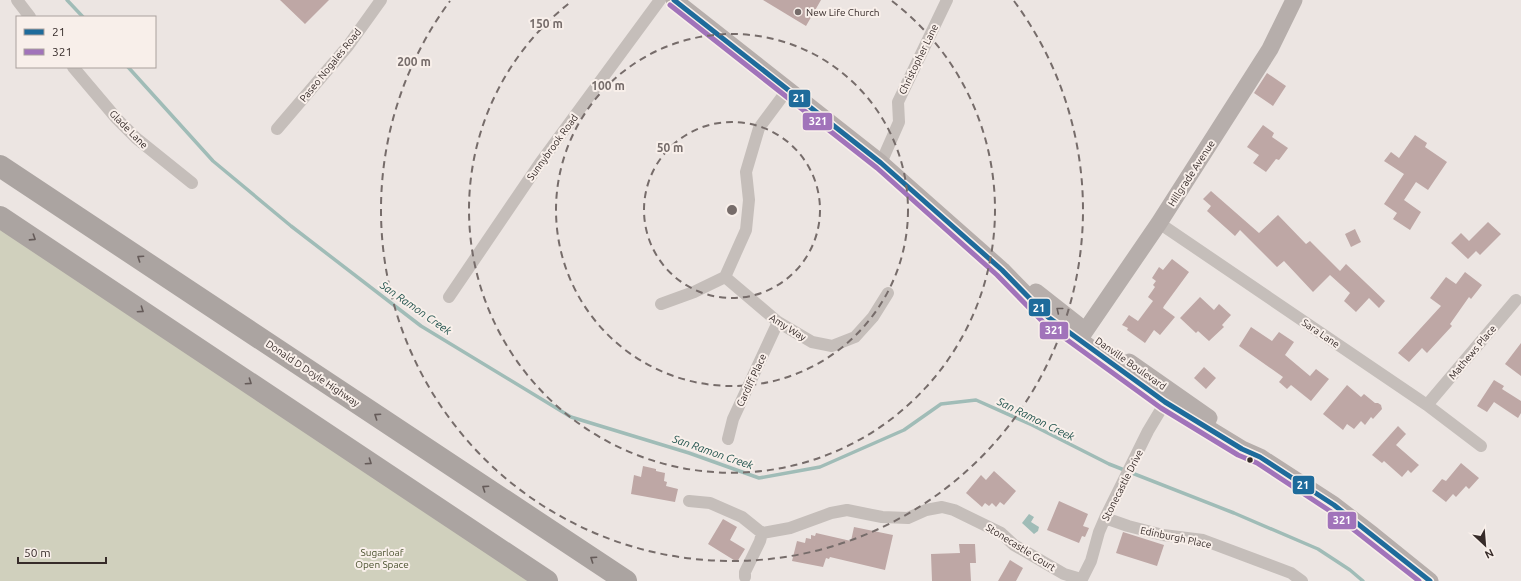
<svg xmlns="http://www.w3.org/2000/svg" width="1521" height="581" viewBox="0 0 1521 581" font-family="Ubuntu,sans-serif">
  <rect width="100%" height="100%" fill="#ece5e2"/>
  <path fill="#d0d0bd" d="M0,217L547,581H0Z"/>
  <path fill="#a0bcb7" d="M1029,514L1034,517L1031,522L1039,527L1038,531L1034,534L1022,523Z"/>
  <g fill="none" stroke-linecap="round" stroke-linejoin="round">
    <path stroke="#a0bcb7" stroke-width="3.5" d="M67,0L83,17
      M128,67L213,161L291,226L421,326L571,417L689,453L759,478L820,467L904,430L941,404L976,400L1032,425L1109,464L1234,513L1318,549L1350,570L1363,581"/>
  </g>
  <path fill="#bea7a5" d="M280,0H329L305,24Z
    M763,0H821L806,26Z
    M1267,73L1286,86L1273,106L1254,93Z
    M1263,125L1274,133L1272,137L1288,148L1279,160L1276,159L1266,172L1253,163L1259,155L1247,147Z
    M1415,135L1427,143L1425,147L1447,162L1428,190L1416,182L1404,200L1421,212L1410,230L1393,219L1397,213L1384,204L1404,174L1384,161L1391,152L1399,158Z
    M1211,191L1259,233L1278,215L1306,244L1310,241L1340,271L1346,264L1385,301L1379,308L1369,298L1356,312L1344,301L1350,293L1330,275L1313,292L1284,261L1277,267L1240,230L1235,236L1207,211L1211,206L1203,199Z
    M1488,222L1501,234L1480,255L1476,251L1468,259L1451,243L1461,233L1469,241Z
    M1355,229L1361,242L1351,247L1345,234Z
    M1172,259L1189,272L1164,306L1163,308L1175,317L1160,335L1154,330L1145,343L1127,330L1128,328L1122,325L1129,315L1138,321L1153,301L1148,297L1155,287L1153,285L1156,281L1152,278L1159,267L1163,270Z
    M1465,272L1482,285L1471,299L1469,297L1450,324L1452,326L1427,353L1422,348L1409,362L1398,353L1441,306L1430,298L1446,277L1456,284Z
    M1200,297L1214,310L1219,304L1231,315L1222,325L1224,327L1209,341L1198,331L1196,333L1180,318Z
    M1251,327L1272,341L1279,332L1294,342L1285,355L1310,376L1316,369L1329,379L1311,401L1291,385L1287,389L1279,382L1283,377L1239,346Z
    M1521,343V376L1505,364Z
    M1204,367L1216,378L1206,389L1194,378Z
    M1494,380L1504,386L1502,389L1521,401V413L1518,418L1494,402L1487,412L1477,406Z
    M1347,385L1361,397L1364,394L1375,403H1378L1381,405L1382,409L1373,419L1371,417L1365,425L1361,421L1354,429L1347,424L1343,430L1323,414Z
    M1398,426L1406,434L1396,445L1419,465L1411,473L1408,470L1402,477L1384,461L1382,463L1372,455Z
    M1461,463L1479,478L1469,489L1466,486L1456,497L1453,494L1446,502L1432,491L1442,479L1446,481Z
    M643,466L656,469V471L665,473L664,481L667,482L666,486L678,489L675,502L631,494L634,475L641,477Z
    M994,471L1016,491L1004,505L1000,502L996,507L992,503L989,506L985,503L982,507L966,493L981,475L986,480Z
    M1059,501L1088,514L1083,526L1089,528L1085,537L1082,536L1079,543L1047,530Z
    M723,519L737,527L730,540L745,549L737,562L708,544Z
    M854,527L893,535L885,570L830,557L829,559L826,558L823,567L792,561L797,541L805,543L806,538L811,539V535L815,536L816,533L851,541Z
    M1123,532L1164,545L1157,566L1116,553Z
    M959,544H975L976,563H970L971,581H932L931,554L960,553Z
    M1010,560L1023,568L1016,581H998Z"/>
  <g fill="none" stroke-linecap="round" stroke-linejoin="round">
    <path stroke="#c5beba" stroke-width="12" d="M17,0L30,17
      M73,67L117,119L136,138L192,183
      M277,129L348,46L381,0
      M881,163L899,122L898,102L947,0
      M1159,223L1427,405L1481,446
      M725,277L778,322L812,342L832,346L855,337L873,317L888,293
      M449,297L540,163L660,0
      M661,304L694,292L725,277L746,230L749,200L746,172L759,128L788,89
      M1427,405L1516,300
      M728,439L733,419L778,322
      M689,501L710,503L742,517L762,533L790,528L831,513L847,510L882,517L908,518L926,510L942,507L954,510L1001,533L1014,545L1064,574L1081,579
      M1105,518L1128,526L1163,535L1203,540L1291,573L1302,581
      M745,577V572L760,541L762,533
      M1081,581L1091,561L1099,532L1105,518L1148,431L1169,396"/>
    <path stroke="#b6aeab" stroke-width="17" d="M674,0L881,163L1002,270L1048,317L1165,402L1242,449L1260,457L1334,505L1373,535L1430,581
      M1036,292L1078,325
      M1079,340L1159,223L1270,49L1294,0
      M1129,362L1209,418"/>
    <path stroke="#aba4a1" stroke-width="22" d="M0,166L626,581
      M0,217L547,581"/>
    <g stroke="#f8efea" stroke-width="8">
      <path id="bus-1" d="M674,0L881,163L1002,270L1048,317L1165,402L1242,449L1260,457L1334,505L1430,581"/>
    </g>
    <g stroke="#f8efea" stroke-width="8">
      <path id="bus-2" d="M670,5L877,168L997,275L1044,323L1161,408L1238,455L1257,463L1330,511L1419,581"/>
    </g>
    <use href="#bus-1" stroke="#1e6b9b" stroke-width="5"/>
    <use href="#bus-2" stroke="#a173ba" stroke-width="5"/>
  </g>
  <defs><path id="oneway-chevron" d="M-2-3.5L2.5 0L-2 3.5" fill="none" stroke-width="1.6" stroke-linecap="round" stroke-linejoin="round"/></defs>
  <g stroke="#655b59">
    <use href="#oneway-chevron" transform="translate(33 238) rotate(33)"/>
    <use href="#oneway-chevron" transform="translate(140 258) rotate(-146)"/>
    <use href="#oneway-chevron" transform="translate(141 310) rotate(34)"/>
    <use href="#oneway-chevron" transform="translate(249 382) rotate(34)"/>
    <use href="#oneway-chevron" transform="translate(377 416) rotate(-146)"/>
    <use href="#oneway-chevron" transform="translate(369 462) rotate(34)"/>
    <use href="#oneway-chevron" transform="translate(485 488) rotate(-146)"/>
    <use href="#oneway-chevron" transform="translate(593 559) rotate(-146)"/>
  </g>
  <use stroke="#695f5d" href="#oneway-chevron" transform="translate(1059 310) rotate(-141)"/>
  <g fill="none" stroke="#766c6a" stroke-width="2" stroke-dasharray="7 5">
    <circle cx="732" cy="210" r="88"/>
    <circle cx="732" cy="210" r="176"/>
    <path d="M892 1A263 263 0 1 1 572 1"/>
    <path d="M1014 1A351 351 0 1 1 450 1"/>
  </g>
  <circle fill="#766c6a" stroke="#f8efea" stroke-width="1.5" cx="798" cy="12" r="4"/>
  <circle fill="#362b29" stroke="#f8efea" stroke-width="1.5" cx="1250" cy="460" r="3.5"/>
  <g text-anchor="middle" stroke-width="4" stroke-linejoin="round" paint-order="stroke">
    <g font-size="10" fill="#362b29" stroke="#f8efea" text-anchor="start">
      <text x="806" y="16">New Life Church</text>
    </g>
    <g font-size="10" fill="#362b29" stroke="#f8efea">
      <text transform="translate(918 59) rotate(-64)" y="4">Christopher Lane</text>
      <text transform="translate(330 65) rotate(-51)" y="4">Paseo Nogales Road</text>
      <text transform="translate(129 129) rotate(45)" y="4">Glade Lane</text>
      <text transform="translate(552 147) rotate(-54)" y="4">Sunnybrook Road</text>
      <text transform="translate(1191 173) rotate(-57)" y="4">Hillgrade Avenue</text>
      <text transform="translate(788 327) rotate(32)" y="4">Amy Way</text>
      <text transform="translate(1321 333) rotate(34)" y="4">Sara Lane</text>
      <text transform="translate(1472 352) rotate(-50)" y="4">Mathews Place</text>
      <text transform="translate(1131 363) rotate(35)" y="4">Danville Boulevard</text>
      <text transform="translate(313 373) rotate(34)" y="4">Donald D Doyle Highway</text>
      <text transform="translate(751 380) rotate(-65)" y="4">Cardiff Place</text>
      <text transform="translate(1122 485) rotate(-63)" y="4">Stonecastle Drive</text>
      <text transform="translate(1176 537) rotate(12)" y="4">Edinburgh Place</text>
      <text transform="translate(1021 547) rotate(32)" y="4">Stonecastle Court</text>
    </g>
    <g font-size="10" fill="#4b522f" stroke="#f8efea">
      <text x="382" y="556">Sugarloaf<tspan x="382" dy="12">Open Space</tspan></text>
    </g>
    <g font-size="11" font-style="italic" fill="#22544e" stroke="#f8efea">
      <text transform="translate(416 308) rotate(35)" y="4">San Ramon Creek</text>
      <text transform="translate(1036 419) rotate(26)" y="4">San Ramon Creek</text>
      <text transform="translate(713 452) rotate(19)" y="4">San Ramon Creek</text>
    </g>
  </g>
  <circle cx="732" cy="210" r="6" fill="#766c6a" stroke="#f8efea" stroke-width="2"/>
  <g font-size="12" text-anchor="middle" font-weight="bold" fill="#766c6a" stroke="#f8efea" stroke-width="4" stroke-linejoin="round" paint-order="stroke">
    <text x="546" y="28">150 m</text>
    <text x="414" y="66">200 m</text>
    <text x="608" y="90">100 m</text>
    <text x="670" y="152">50 m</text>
  </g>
  <g stroke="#f8efea" stroke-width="1.5">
    <rect x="788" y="89" width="23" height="19" rx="4" fill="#1e6b9b"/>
    <rect x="802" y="112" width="31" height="19" rx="4" fill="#a173ba"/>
    <rect x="1028" y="298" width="23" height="19" rx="4" fill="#1e6b9b"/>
    <rect x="1039" y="321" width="30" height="19" rx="4" fill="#a173ba"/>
    <rect x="1292" y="475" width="23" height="20" rx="4" fill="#1e6b9b"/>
    <rect x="1327" y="511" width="30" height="19" rx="4" fill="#a173ba"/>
  </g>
  <g font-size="11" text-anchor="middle" font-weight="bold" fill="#fff">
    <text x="799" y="102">21</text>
    <text x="818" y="125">321</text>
    <text x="1039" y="312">21</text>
    <text x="1054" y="334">321</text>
    <text x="1303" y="489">21</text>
    <text x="1342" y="524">321</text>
  </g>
  <rect x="16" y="16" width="140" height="52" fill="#f8efea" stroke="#aaa19d"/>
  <rect x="24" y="29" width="20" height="6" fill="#1e6b9b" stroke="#aaa19d"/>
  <text x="52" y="36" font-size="12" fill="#362b29">21</text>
  <rect x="24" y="49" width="20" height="6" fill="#a173ba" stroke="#aaa19d"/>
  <text x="52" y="56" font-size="12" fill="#362b29">321</text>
  <g transform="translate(1485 545) rotate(154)" stroke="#f8efea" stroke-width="3" paint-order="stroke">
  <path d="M0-3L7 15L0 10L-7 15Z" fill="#362b29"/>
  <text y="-6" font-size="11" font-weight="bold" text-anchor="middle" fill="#362b29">N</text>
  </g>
  <path d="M18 557v6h88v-6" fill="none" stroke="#362b29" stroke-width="2"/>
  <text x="24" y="557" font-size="12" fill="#362b29" stroke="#f8efea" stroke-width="3" paint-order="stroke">50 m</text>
</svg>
